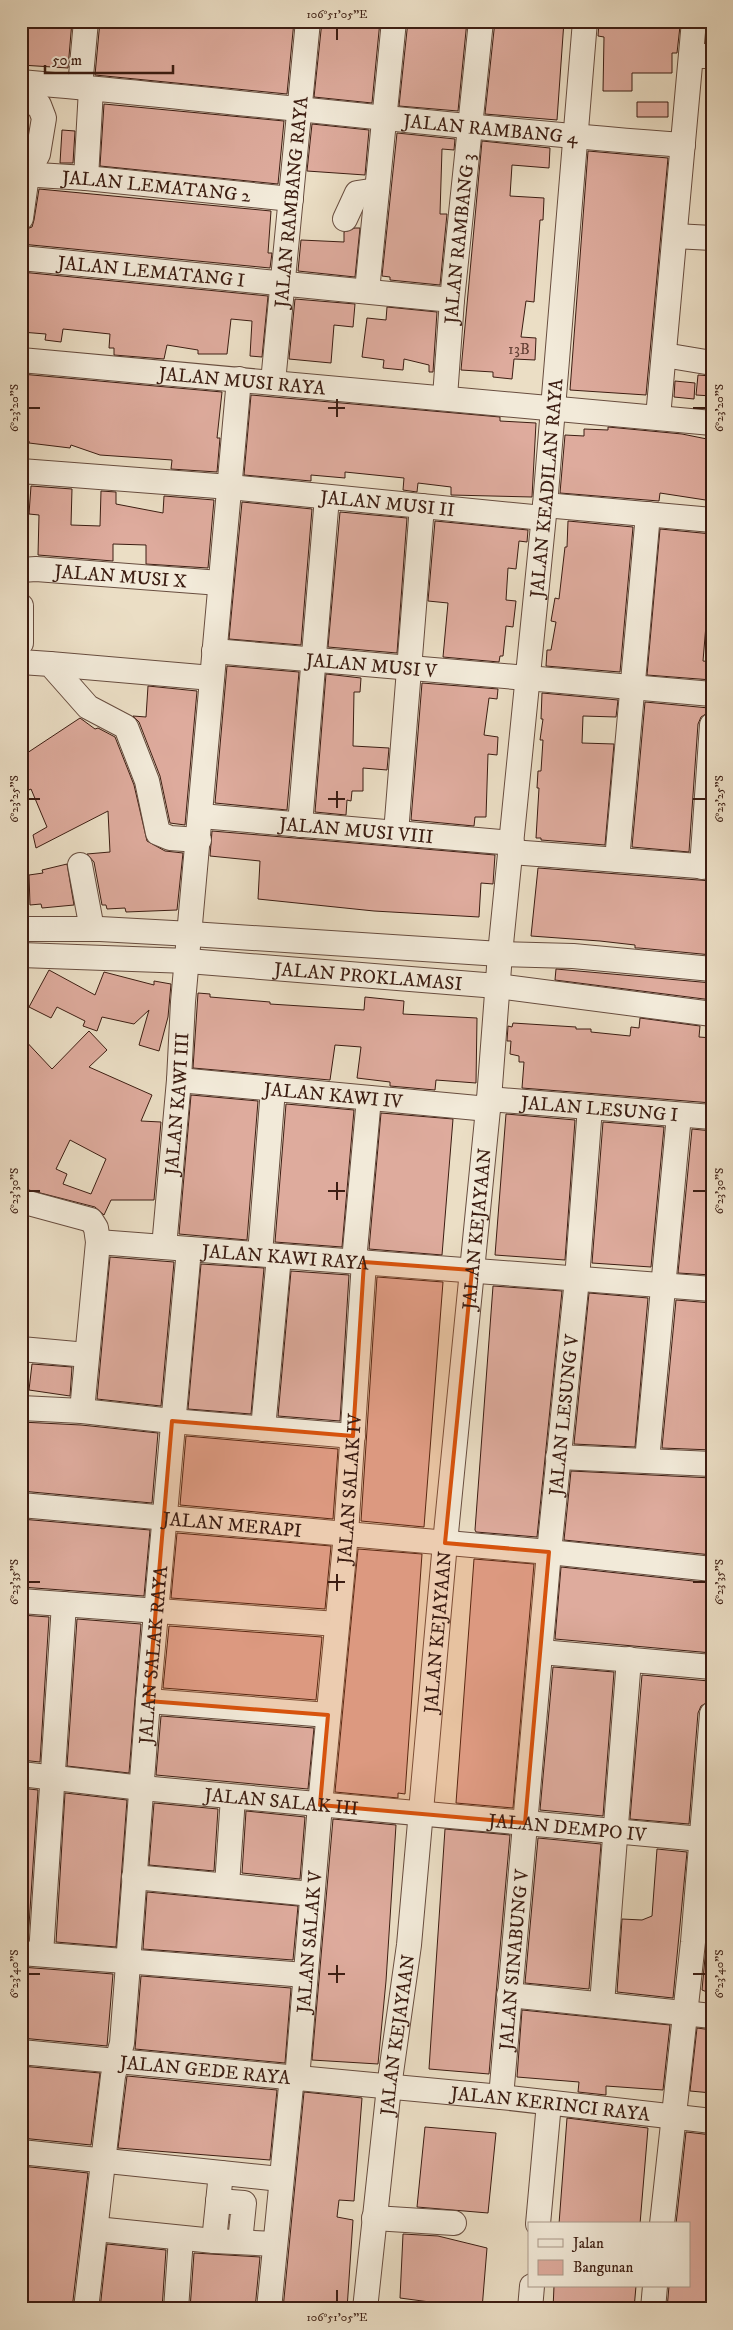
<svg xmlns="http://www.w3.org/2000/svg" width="733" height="2330" viewBox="0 0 733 2330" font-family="'IM FELL DW Pica',serif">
  <rect width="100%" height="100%" fill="#ebdec5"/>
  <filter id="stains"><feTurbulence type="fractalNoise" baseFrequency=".004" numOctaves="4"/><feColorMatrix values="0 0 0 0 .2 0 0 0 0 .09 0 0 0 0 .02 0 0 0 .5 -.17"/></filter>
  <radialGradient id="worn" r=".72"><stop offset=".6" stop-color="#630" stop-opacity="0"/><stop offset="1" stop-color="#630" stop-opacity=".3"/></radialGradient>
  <path fill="#deab9d" stroke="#3c1d12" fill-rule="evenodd" d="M21,21H72L68,68L21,65Z
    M100,21H294L287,94L95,75Z
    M322,21H380L372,103L314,97Z
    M408,21H467L458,111L399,106Z
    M495,21H564L557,120L485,114Z
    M599,21H628L680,26L677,53H672V73H632V91H603L604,37L598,36Z
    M637,102H668V117H637Z
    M104,104L284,121L278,184L100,166Z
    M312,124L369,130L365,175L307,171Z
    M62,130L75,131L73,163H60Z
    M397,133L455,139L454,150L442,149L440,214H447L440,285L390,280V277L382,276Z
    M482,141L550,148L549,168L512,165L510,196L544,198L543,220H540L534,302L526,301L521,337L536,338L535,360L514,359L512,379L493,377V372L461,370Z
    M588,151L668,158L646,395L570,390Z
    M39,189L271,211L268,253H272L270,268L21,244V231L32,227L34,220Z
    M355,228H360L355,277L298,271L301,240L344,242V232Z
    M21,272L268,296L262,357L250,356L252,321L231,319L227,354H198V350L167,345L164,359L114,355V348H109L110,334L63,329L61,342L45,340L46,334L21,332Z
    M295,299L355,304L353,327L334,325L331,363L289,359Z
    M387,307L437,312L433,372H429V365L404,359L403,370L383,368L384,360L362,357L367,318L386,320Z
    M21,374L222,392L217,438H220L217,472L171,469L172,460L100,455L71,445L70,448L29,443V441L21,439Z
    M698,375L712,376V396L696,395Z
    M675,381L695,383L694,399L674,397Z
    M251,395L500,417V421L536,423L532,497L451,495V487L418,483L417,492L403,490L404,478L345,472V478L311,475V481L244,475Z
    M608,427L682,434L712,440V501L660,493L659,501L560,493L565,435L584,436V429L608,430Z
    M31,486L72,489L71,525L100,526L101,491L116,492V504L163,513L164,496L214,500L208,568L146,564V545L113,544V561L38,555L39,515L29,514Z
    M242,502L312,509L301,645L229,639Z
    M340,512L407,518L397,653L328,647Z
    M435,521L528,530L527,542L519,541L516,569L508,568L506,600L516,601L513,627L506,626L503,656H500L499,662L443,657L448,603L428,601Z
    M568,521L633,527L620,672L546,666L547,650H551L556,622L551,621L555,598L559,599L565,547H567Z
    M660,529L712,534V598L707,625H706L703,661L712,662V680L647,675Z
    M227,666L299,672L287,810L215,803Z
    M326,674L361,678L360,692H354L353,746L389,748L387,770L363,768V791H352L351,801L347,800L346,815L315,812Z
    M422,683L498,689L497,699L489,698L484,735L498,737L497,755L488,754L486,817H475L474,826L411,820Z
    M148,686L197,691L185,825L170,823L160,776L139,722L133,716L146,717Z
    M542,693L618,700L616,717L583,716L582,743L614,744L605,845L541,840V838H536L539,788H537L538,771H541L543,740H540L543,719H541Z
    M645,702L709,708V712L701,717L698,724L689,852L632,847Z
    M80,718L95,729L98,728L115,737L134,785L147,841L165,851L183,853L177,910L126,912L125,908L107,909L106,905H102L94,862L87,854L110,852L108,811L36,848L33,835L47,827L31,789L29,790L21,775V757Z
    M212,831L495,855L493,884L481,883L479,917L374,911L258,899L260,861L210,856Z
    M67,864L74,905L42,908L41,904L30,905L29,875L43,873L42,870Z
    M538,868L712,881V955L639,948H635V945L600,941L531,936Z
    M556,969L712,983V1000L555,980Z
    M49,970L95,995L104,972L154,985V981L171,984L168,1017L159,1051L139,1045L149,1010L134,1024L102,1017L97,1031L83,1026L85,1021L57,1007L51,1018L29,1007Z
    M198,993L210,994V997L270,1002V1004L364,1010L365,997L404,1001L403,1014L477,1018L476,1083L436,1080L435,1090L390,1086V1082L357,1078L361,1047L335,1045L330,1080L193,1068Z
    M640,1018L700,1026L699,1037L712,1038V1103L522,1088L524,1062H519V1056L510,1054L511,1041H507L508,1026L512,1027L513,1023L576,1027V1029H591V1032L630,1036L631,1027L639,1028Z
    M89,1031L107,1050L89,1067L152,1095L141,1121L161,1122L154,1200H111L104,1215L95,1207L21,1188V1036L52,1069ZM70,1140L106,1159L91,1194L63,1184L67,1174L56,1169Z
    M191,1095L258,1101L247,1240L179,1234Z
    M286,1104L354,1110L342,1247L275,1242Z
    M381,1113L453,1119L442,1255L369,1249Z
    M506,1114L575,1120L565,1260L495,1255Z
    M603,1122L664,1127L651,1267L592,1263Z
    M692,1129L712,1131V1275L678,1273Z
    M110,1257L174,1262L161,1406L97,1399Z
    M201,1264L264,1268L251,1414L188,1409Z
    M291,1271L349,1275L340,1421L278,1416Z
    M377,1277L443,1282L424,1527L361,1521Z
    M493,1286L562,1291L537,1537L476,1532L475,1530Z
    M589,1293L648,1298L635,1447L574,1444Z
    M676,1300L712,1303V1450L662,1448Z
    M32,1364L72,1367L70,1396L29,1390Z
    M21,1422L81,1425L158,1433L152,1503L21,1491Z
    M186,1436L338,1449L333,1519L180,1505Z
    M571,1471L712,1478V1555L564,1540Z
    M21,1519L150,1530L144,1596L21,1587Z
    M177,1533L331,1546L325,1609L171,1598Z
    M358,1549L422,1554L405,1794L398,1793V1798L335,1792Z
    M474,1559L534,1564L513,1808L456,1803Z
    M561,1567L712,1583V1653L555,1639Z
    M21,1615L49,1617L40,1762L21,1760Z
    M77,1619L141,1624L129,1773L67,1766Z
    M169,1626L322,1637L316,1700L163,1688Z
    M553,1667L614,1672L603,1816L540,1810Z
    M642,1675L709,1681L708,1700H712L701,1706L698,1713L689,1824L630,1819Z
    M161,1716L314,1728L308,1789L156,1775Z
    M21,1788L38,1790L28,1940L21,1939Z
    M65,1793L127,1800L116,1947L56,1942Z
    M154,1803L218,1809L214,1871L149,1865Z
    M246,1811L305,1817L300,1879L242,1873Z
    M333,1819L396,1825L386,1981L378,2064L312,2060Z
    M445,1829L510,1835L489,2074L429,2069Z
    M538,1838L601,1844L589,1989L525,1983Z
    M657,1849L687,1852L673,1998L617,1992L622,1919L642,1920L652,1916Z
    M712,1883V1994L702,1990Z
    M147,1892L298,1906L293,1960L143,1949Z
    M21,1967L113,1974L107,2046L21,2038Z
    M141,1976L291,1988L285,2063L135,2049Z
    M522,2010L670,2025L663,2090L606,2086V2095L578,2092L579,2082L517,2077Z
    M697,2028L712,2030V2093L690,2091Z
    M21,2066L100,2073L91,2145L21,2138Z
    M127,2076L277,2090L270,2160L118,2148Z
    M304,2092L362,2098L354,2201L339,2200L337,2217L353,2220L347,2309H283Z
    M567,2118L648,2128L640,2224H559Z
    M425,2127L496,2133L488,2213L417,2207Z
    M686,2132L712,2135V2309H667L669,2286H689V2224H676Z
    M21,2166L88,2173L72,2309H21Z
    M403,2234L438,2236L487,2248L482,2309L400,2298Z
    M107,2244L166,2250L162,2309H100Z
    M194,2253L260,2257L255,2309H190Z
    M554,2286H636L634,2309H553Z"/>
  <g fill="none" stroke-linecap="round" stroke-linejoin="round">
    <g stroke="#684d3f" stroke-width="26">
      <g id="minor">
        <path d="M691,56H712"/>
        <path id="s1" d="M21,82C242,101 462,129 683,145"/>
        <path d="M80,87L86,21"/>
        <path d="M21,100L39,105L44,118L38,154L27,175L21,218"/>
        <path id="s2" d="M21,174L86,178L291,199"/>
        <path d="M86,178L91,89"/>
        <path d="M345,219L357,193L377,190"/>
        <path d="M675,236L712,238"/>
        <path id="s3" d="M21,258L452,300"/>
        <path d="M367,291L394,21"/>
        <path d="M664,355L712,363"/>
        <path id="s4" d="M21,360L712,423"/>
        <path id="s5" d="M273,382L308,21"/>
        <path id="s6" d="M445,397L452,300L481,21"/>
        <path d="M658,417L694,21"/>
        <path id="s7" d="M21,471L230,487L543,518"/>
        <path d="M545,505L712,520"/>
        <path id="s8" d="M21,570L36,569L220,583"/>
        <path d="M21,606V643"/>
        <path id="s9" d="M214,651L712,694"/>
        <path d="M21,662L50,664L88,707L126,727L147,781L158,833L170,838L199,840"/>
        <path d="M50,664L212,678"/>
        <path id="s10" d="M201,816L512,843"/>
        <path d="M300,825L327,497"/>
        <path d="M396,833L422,506"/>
        <path d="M511,852L712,867"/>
        <path d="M617,860L648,514"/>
        <path d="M80,865L92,929"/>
        <path d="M702,867L712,725"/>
        <path d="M21,929H100L191,934L500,954L573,956L712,969"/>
        <path id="s11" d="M21,955L188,961L497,986L712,1014"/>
        <path id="s12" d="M179,1080L488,1109"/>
        <path id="s13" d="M489,1099L712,1117"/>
        <path d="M21,1201L91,1220L96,1228L98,1242L82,1411"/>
        <path id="s14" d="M98,1242L712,1289"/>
        <path id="s15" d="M164,1247L179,1080L183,1002L239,379"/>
        <path d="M260,1254L273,1089"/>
        <path d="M354,1261L369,1098"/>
        <path d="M21,1349L87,1355"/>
        <path d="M21,1408L82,1411L172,1421L353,1436"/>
        <path d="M263,1429L279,1256"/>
        <path d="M558,1457L712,1464"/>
        <path d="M647,1461L679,1115"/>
        <path id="s16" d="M21,1505L549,1552L712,1569"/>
        <path d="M21,1601L337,1624"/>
        <path d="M541,1652L712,1667"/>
        <path d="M148,1701L328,1715"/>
        <path id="s17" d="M21,1774L142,1788L712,1840"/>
        <path d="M134,1877L312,1894"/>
        <path d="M227,1885L233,1797"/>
        <path d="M21,1953L305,1975"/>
        <path d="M41,1954L64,1604"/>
        <path d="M509,1995L712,2016"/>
        <path d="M602,2004L629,1659"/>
        <path id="s18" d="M21,2052L501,2097L712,2121"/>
        <path id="s19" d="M501,2097L549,1552L577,1279L590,1107"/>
        <path d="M21,2152L280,2179"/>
        <path d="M218,2201L244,2203L240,2242"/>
        <path d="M374,2218L454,2223"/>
        <path d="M538,2224L549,2103"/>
        <path d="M662,2224L693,1942L712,1714"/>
        <path d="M96,2229L214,2241L275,2244"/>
        <path d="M214,2241L221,2173"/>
        <path id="s20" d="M86,2309L113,2076L122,2043L148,1701L189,1249"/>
        <path d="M176,2309L181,2238"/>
        <path id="s21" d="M269,2309L291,2086L297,2079L320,1805L346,1534L364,1262"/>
        <path id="s22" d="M365,2309L389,2087L409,1945L445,1543L489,1099L500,954L545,505L585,21"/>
        <path d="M530,2309L532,2286"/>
        <path d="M653,2309L655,2286"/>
      </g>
    </g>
    <use href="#minor" stroke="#f2ead9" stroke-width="24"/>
  </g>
  <path fill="#d7530d" fill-opacity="0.2" stroke="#d7530d" stroke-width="4" stroke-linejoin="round" d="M364,1262L472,1270L445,1543L549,1552L525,1823L320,1805L328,1715L148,1701L172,1421L353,1436Z"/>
  <path fill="none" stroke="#3c1d12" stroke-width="2" d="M337,28V40M337,399V417M28,408H40M328,408H345M693,408H706M337,791V808M28,799H40M328,799H345M693,799H706M337,1182V1200M28,1191H40M328,1191H345M693,1191H706M337,1574V1591M28,1582H40M328,1582H345M693,1582H706M337,1965V1983M28,1974H40M328,1974H345M693,1974H706M337,2290V2302"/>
  <g text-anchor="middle" stroke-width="5" stroke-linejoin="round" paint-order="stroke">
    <g font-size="16" fill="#644035">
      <text x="519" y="354">13B</text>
    </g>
    <g font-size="19" fill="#3c1d12" stroke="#f2ead9">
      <text dy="7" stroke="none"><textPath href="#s1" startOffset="472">JALAN RAMBANG 4</textPath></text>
      <text dy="7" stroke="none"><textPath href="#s2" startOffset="136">JALAN LEMATANG 2</textPath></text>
      <text dy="7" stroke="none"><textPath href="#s5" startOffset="181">JALAN RAMBANG RAYA</textPath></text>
      <text dy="7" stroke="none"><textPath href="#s6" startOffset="159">JALAN RAMBANG 3</textPath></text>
      <text dy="7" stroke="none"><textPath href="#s3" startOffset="131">JALAN LEMATANG I</textPath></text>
      <text dy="7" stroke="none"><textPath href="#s4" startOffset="222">JALAN MUSI RAYA</textPath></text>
      <text dy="7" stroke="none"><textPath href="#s22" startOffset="1830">JALAN KEADILAN RAYA</textPath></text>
      <text dy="7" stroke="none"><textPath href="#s7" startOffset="368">JALAN MUSI II</textPath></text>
      <text dy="7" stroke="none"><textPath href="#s8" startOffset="100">JALAN MUSI X</textPath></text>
      <text dy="7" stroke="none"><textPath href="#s9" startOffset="158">JALAN MUSI V</textPath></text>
      <text dy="7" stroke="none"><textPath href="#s10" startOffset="156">JALAN MUSI VIII</textPath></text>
      <text dy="7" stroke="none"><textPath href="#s11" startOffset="348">JALAN PROKLAMASI</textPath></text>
      <text dy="7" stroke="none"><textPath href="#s12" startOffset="155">JALAN KAWI IV</textPath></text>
      <text dy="7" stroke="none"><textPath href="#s15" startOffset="144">JALAN KAWI III</textPath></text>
      <text dy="7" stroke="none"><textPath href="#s13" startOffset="111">JALAN LESUNG I</textPath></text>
      <text dy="7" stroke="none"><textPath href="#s22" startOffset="1086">JALAN KEJAYAAN</textPath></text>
      <text dy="7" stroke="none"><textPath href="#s14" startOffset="188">JALAN KAWI RAYA</textPath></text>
      <text dy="7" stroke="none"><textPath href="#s19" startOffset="685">JALAN LESUNG V</textPath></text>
      <text dy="7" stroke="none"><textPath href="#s21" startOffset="826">JALAN SALAK IV</textPath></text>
      <text dy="7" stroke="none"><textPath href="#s16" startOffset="212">JALAN MERAPI</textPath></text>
      <text dy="7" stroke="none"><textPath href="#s22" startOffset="681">JALAN KEJAYAAN</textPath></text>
      <text dy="7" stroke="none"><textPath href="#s20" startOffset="658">JALAN SALAK RAYA</textPath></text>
      <text dy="7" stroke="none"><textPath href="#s17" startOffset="262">JALAN SALAK III</textPath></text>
      <text dy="7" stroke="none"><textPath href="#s17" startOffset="549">JALAN DEMPO IV</textPath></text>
      <text dy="7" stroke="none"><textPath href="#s21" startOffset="371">JALAN SALAK V</textPath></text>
      <text dy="7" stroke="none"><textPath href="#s19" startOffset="138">JALAN SINABUNG V</textPath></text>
      <text dy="7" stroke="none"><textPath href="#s22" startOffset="276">JALAN KEJAYAAN</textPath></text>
      <text dy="7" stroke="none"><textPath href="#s18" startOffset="185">JALAN GEDE RAYA</textPath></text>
      <text dy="7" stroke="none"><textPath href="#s18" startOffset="532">JALAN KERINCI RAYA</textPath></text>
    </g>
  </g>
  <rect width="733" height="2330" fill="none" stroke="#ebdec5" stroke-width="55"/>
  <rect x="528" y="2222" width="162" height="65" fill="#f2ead9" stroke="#a99889"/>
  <rect x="538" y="2239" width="25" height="8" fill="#f2ead9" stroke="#a99889"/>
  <text x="573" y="2248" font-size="15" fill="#3c1d12">Jalan</text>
  <rect x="538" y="2260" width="25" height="15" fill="#deab9d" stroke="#a99889"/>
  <text x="573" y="2272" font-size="15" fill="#3c1d12">Bangunan</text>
  <path d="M45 65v8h128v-8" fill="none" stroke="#3c1d12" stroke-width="2.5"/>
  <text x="52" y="65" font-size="15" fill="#3c1d12" stroke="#f2ead9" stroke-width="4" paint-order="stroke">50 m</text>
  <rect x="28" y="28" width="678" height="2274" fill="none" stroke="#3c1d12" stroke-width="2"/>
  <g font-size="12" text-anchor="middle" fill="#3c1d12">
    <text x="337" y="18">106°51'05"E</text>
    <text transform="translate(14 408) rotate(-90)" y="4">6°23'20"S</text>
    <text transform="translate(719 408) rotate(-90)" y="4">6°23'20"S</text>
    <text transform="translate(14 799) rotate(-90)" y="4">6°23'25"S</text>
    <text transform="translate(719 799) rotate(-90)" y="4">6°23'25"S</text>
    <text transform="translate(14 1191) rotate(-90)" y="4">6°23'30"S</text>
    <text transform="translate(719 1191) rotate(-90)" y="4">6°23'30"S</text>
    <text transform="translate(14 1582) rotate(-90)" y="4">6°23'35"S</text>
    <text transform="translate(719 1582) rotate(-90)" y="4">6°23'35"S</text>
    <text transform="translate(14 1974) rotate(-90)" y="4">6°23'40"S</text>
    <text transform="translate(719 1974) rotate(-90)" y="4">6°23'40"S</text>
    <text x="337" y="2321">106°51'05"E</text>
  </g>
  <rect width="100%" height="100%" filter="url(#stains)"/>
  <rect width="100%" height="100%" fill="url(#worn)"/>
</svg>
